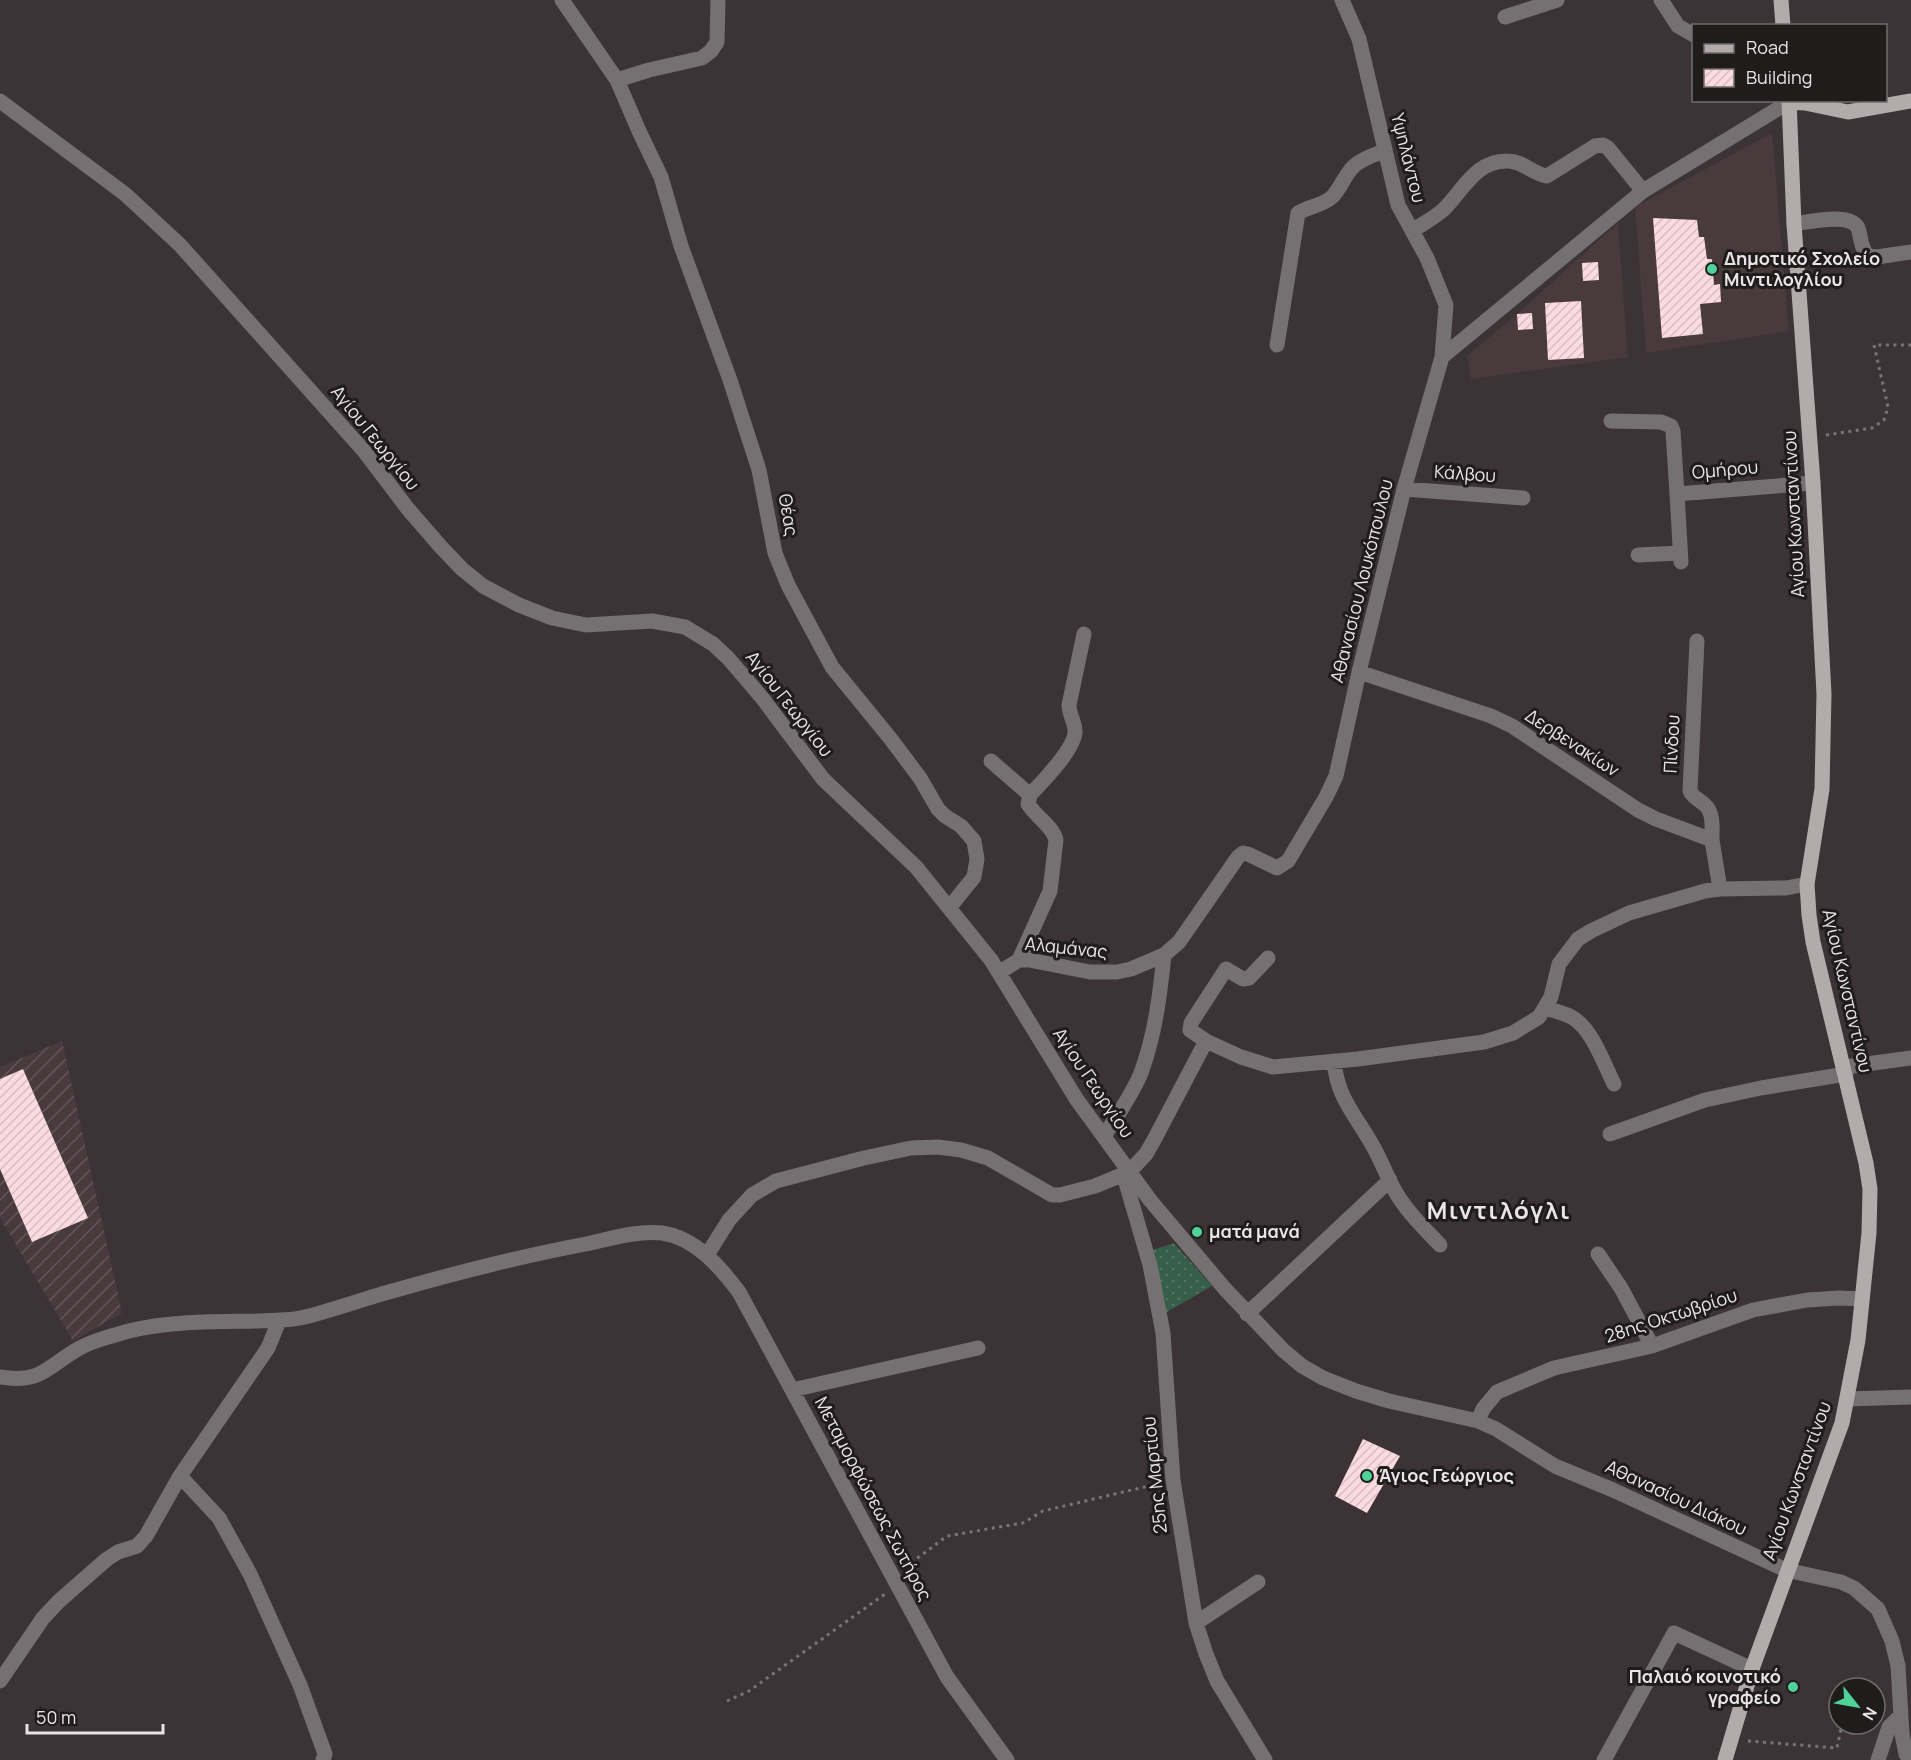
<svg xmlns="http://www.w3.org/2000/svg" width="1911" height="1760" viewBox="0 0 1911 1760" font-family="Manrope,sans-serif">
  <defs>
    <pattern id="industrial-furrows" width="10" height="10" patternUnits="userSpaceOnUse" patternTransform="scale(1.5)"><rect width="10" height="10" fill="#493a3e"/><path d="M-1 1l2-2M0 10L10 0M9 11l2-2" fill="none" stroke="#63565a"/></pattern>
    <pattern id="park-dots" width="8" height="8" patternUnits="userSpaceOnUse" patternTransform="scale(1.5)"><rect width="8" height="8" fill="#365e4a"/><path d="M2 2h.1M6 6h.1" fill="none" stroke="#537564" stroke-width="1.8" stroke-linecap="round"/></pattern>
    <pattern id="building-hatch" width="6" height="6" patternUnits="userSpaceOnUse" patternTransform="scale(1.5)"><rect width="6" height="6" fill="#fbdbe2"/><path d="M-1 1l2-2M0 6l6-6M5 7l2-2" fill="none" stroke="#d7bdc3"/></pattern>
  </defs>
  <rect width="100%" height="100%" fill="#3b3335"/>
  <path fill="#493a3e" d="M1772,133L1789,331L1646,353L1635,207Z
    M1618,223L1628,357L1471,379L1467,356L1517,314Z"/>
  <path fill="url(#industrial-furrows)" d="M62,1041L122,1313L73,1341L0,1218V1067Z"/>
  <path fill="url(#park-dots)" d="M1174,1243L1212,1286L1165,1313L1150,1251Z"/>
  <path fill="url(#building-hatch)" d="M1653,218L1697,220L1699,237H1704L1707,259H1712L1714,285L1720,284L1721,302L1700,304L1703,334L1662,338Z
    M1598,262L1599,280L1583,281L1582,263Z
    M1581,301L1584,358L1548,360L1545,303Z
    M1532,313L1533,329L1518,330L1517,314Z
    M23,1069L88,1218L32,1242L0,1169V1079Z
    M1363,1439L1400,1456L1367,1513L1335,1496Z"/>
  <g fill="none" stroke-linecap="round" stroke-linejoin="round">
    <path stroke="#7b7476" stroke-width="3" stroke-dasharray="3 4.5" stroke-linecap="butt" d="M1826,435L1872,428L1884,420L1888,407L1874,345H1911
      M903,1563L919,1557L947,1536L1023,1523L1043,1511L1157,1484
      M727,1701L749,1691L885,1594
      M1748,1741L1837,1748L1841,1729L1872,1728"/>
    <path stroke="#757071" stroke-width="15" d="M562,0L617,80L639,131L661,177L681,246L730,380L759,470L775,553L788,585L832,667L890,738L920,778L938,809L945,816L961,826L974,841L977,859L974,877L949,908
      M1661,0L1678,26L1694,35
      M1505,17L1557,0
      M617,80L649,70L702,58L711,51L717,42L718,0
      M0,101L125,194L180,245L364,451L408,509L441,547L462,569L483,586L519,605L552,618L586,625L652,621L685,627L713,644L728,658L763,699L823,779L916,867L991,960L1077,1100L1150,1200L1225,1289L1283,1350L1302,1366L1323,1378L1356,1391L1389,1401L1478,1421L1496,1429L1555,1466L1613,1490L1786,1570L1841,1582L1854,1588L1878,1609L1892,1641L1898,1666L1902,1734L1906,1754L1910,1760
      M1794,224C1809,222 1850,212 1858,228C1862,239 1859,244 1867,255L1877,257L1911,252
      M1412,231C1422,224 1434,218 1443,210C1463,191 1475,160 1508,161C1523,161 1533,174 1547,176L1595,146L1603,145L1608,148L1643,191
      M1277,345L1298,213C1309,206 1322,206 1332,197C1341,188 1345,174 1354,166C1363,158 1374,155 1384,151
      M1442,357L1643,191L1789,102
      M1611,421L1661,422L1671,426L1673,431L1677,494L1813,483
      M1404,489L1523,498
      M1677,494L1681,562
      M1638,555L1680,553
      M1697,641L1690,791C1694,799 1699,799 1705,805C1714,813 1712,829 1712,840
      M1359,672L1491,716L1512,726L1638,810L1656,819L1712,840L1720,889
      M991,761L1030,795L1028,804C1035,816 1053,826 1056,840L1050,891L1019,960
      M1030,795C1043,781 1073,751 1075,733C1076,724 1069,715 1069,705L1084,634
      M1000,972L1019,960H1029L1090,972H1117L1131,969L1164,955L1179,942L1238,857L1243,853L1248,854L1277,868L1288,861L1326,797L1336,776L1359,672L1404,489L1442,357L1446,305L1427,258L1398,205L1359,39L1342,0
      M1546,1008C1554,1011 1565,1013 1573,1018C1592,1029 1604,1064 1614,1084
      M1206,1041L1241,1057L1273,1067L1358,1059L1484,1042L1513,1033L1539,1017L1551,997L1559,964L1578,939L1591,931L1629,913L1705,891L1720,889L1786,888L1807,884
      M1334,1061C1337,1096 1353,1112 1370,1141C1380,1157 1386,1175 1395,1191C1407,1212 1424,1228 1440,1245
      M1845,1067L1911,1058
      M1610,1134L1705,1100L1761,1088L1846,1074
      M1104,1136C1117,1116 1132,1095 1141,1073C1155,1035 1160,995 1164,955
      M1129,1172L1126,1183L1150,1265L1163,1333L1173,1480L1196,1623L1206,1654L1217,1681L1265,1760
      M1598,1254L1621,1288L1652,1346
      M707,1255L729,1220L752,1195L776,1181L864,1158L911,1148L938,1147L961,1150L988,1158L1052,1195H1060L1095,1186L1129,1172L1146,1154L1154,1140L1206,1041L1190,1030L1191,1023L1226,969L1243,979L1249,978L1268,958
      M1247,1314L1390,1180
      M0,1377C41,1384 48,1366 78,1349C93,1340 112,1336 129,1331C169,1321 214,1322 256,1321C272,1320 289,1321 305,1317C336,1309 366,1298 396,1290C459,1272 522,1256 586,1244C610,1239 637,1230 662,1233C696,1238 720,1267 739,1292L947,1677L1007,1760
      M792,1390L978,1348
      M1847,1399L1911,1397
      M1478,1421L1483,1409L1497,1392L1554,1368L1652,1346L1753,1310L1807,1300L1839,1298L1862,1299
      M180,1476L219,1518L250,1574L300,1685L325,1754L323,1760
      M1196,1623L1258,1582
      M0,1681L43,1618L59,1601L107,1559L118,1552L137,1546L146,1536L180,1476L268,1348L279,1321
      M1604,1760L1674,1633L1752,1669
      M1878,1760L1889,1727L1900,1716"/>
    <path stroke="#b3aaac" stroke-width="15" d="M1781,0L1783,26
      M1789,102L1805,103L1848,112L1911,101
      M1725,1760L1752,1669L1842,1423L1858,1340L1869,1233L1870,1189L1866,1163L1813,942L1809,915L1807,884L1822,789L1824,694L1813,483L1794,224L1789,100"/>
  </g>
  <g fill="#50d398" stroke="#1f1c1c" stroke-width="2">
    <circle cx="1712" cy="269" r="6"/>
    <circle cx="1197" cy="1232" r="6"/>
    <circle cx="1367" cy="1476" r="6"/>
    <circle cx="1793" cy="1687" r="6"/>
  </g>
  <g text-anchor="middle" stroke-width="6" stroke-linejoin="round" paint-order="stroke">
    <g font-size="18" fill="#eae4e6" stroke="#1f1c1c">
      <text transform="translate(1408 158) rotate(76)" y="6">Υψηλάντου</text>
      <text transform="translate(375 438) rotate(51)" y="6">Αγίου Γεωργίου</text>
      <text transform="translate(1725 470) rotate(-5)" y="6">Ομήρου</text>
      <text transform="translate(1465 474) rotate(4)" y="6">Κάλβου</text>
      <text transform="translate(1794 514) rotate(-93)" y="6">Αγίου Κωνσταντίνου</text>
      <text transform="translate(788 515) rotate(80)" y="6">Θέας</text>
      <text transform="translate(1362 581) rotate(-76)" y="6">Αθανασίου Λουκόπουλου</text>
      <text transform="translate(789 704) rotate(52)" y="6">Αγίου Γεωργίου</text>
      <text transform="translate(1572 743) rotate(33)" y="6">Δερβενακίων</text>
      <text transform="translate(1672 744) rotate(-87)" y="6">Πίνδου</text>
      <text transform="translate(1066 948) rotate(6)" y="6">Αλαμάνας</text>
      <text transform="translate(1847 991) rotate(77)" y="6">Αγίου Κωνσταντίνου</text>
      <text transform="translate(1093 1083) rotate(56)" y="6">Αγίου Γεωργίου</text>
      <text transform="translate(1671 1316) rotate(-18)" y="6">28ης Οκτωβρίου</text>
      <text transform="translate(1155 1475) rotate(-96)" y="6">25ης Μαρτίου</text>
      <text transform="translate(1797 1481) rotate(-70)" y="6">Αγίου Κωνσταντίνου</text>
      <text transform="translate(1676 1498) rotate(25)" y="6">Αθανασίου Διάκου</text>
      <text transform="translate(873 1499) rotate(62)" y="6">Μεταμορφώσεως Σωτήρος</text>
    </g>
    <g font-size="18" font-weight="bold" fill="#eae4e6" stroke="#1f1c1c" text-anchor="start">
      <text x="1724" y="265">Δημοτικό Σχολείο<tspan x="1724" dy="21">Μιντιλογλίου</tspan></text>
      <text x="1209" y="1238">ματά μανά</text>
      <text x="1379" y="1482">Άγιος Γεώργιος</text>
      <text x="1781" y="1683" text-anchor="end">Παλαιό κοινοτικό<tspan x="1781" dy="21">γραφείο</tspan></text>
    </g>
    <g font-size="24" font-weight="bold" letter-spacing="1.5" fill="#eae4e6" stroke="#1f1c1c">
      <text x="1499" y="1219">Μιντιλόγλι</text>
    </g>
  </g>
  <rect x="1692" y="24" width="195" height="78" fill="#1f1c1c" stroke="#706c6d" stroke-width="1.5"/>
  <rect x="1704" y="44" width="30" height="9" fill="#b3aaac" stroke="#706c6d" stroke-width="1.5"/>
  <text x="1746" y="54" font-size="18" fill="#eae4e6">Road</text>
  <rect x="1704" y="69" width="30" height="18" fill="url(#building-hatch)" stroke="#706c6d" stroke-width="1.5"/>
  <text x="1746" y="84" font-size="18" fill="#eae4e6">Building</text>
  <g transform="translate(1857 1706) rotate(121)"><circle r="28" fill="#1f1c1c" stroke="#706c6d" stroke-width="1.5"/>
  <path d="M0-4.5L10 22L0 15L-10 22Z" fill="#50d398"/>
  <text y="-9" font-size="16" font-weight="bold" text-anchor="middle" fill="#eae4e6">N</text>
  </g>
  <path d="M27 1724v9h136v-9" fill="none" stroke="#eae4e6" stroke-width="3"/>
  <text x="36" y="1724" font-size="18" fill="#eae4e6" stroke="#1f1c1c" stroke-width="4.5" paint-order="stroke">50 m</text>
</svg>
